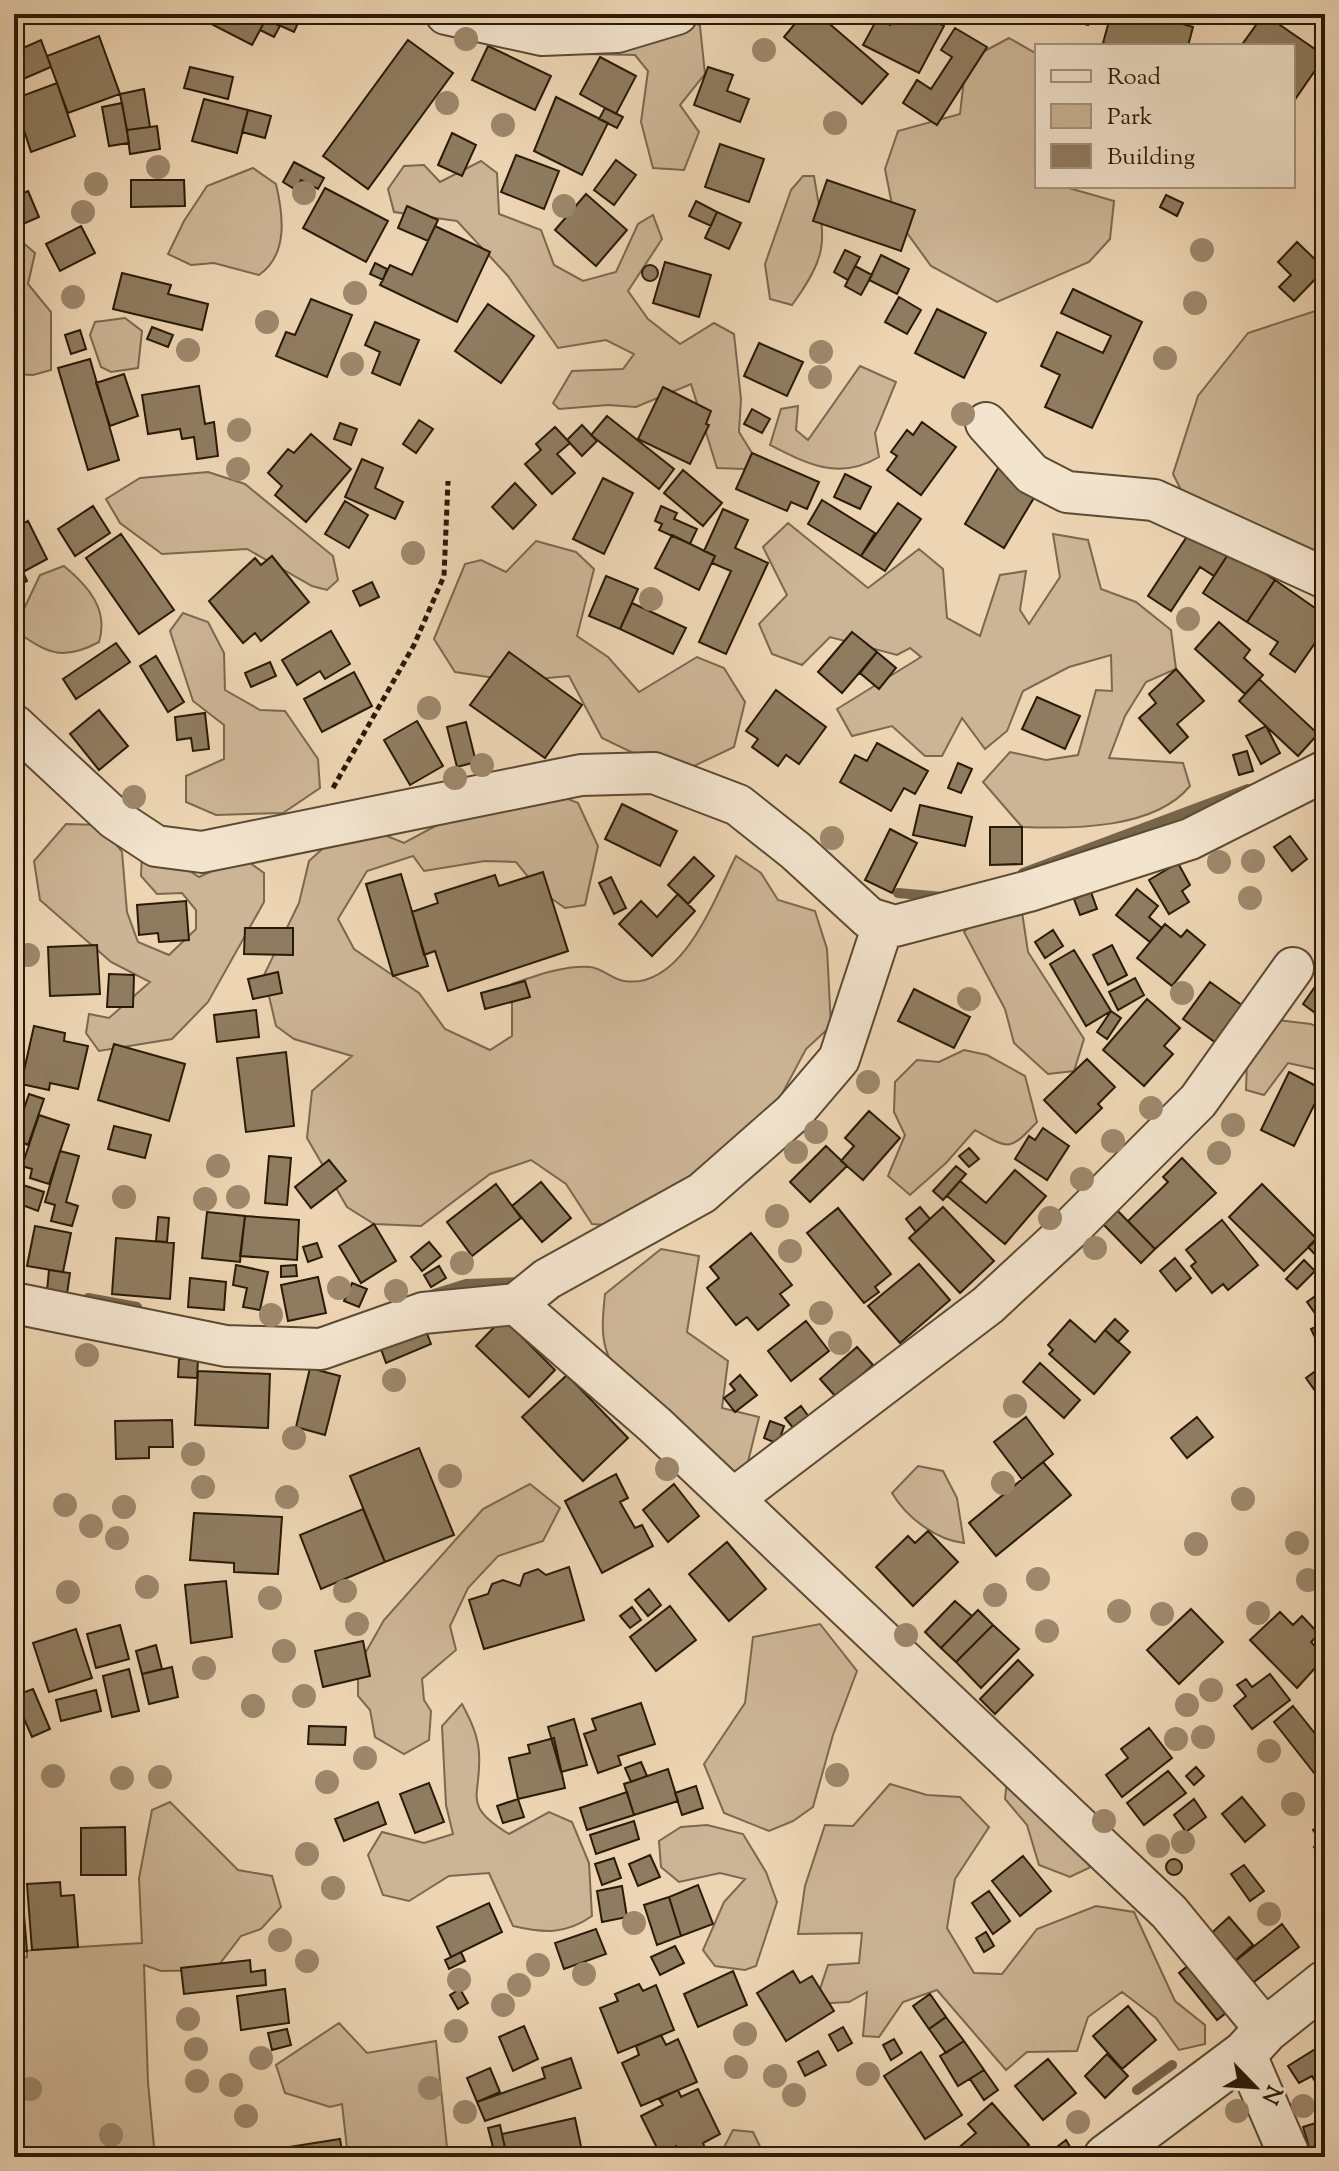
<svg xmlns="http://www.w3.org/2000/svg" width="1339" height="2171" viewBox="0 0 1339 2171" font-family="'Sorts Mill Goudy',serif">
  <rect width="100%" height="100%" fill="#edd5b3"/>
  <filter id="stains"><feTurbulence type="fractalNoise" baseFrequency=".0025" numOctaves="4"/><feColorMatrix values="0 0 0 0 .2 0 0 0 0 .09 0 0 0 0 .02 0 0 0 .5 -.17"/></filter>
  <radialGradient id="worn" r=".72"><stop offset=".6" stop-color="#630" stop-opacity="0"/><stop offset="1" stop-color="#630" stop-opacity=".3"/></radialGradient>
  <path fill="#ccb596" stroke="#7b684e" stroke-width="2" d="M550,14H685L700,26L705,74L680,105L699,132L684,170L653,168L641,122L648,71L635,55L586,54L549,18Z
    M1009,38L1037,54V186H1062L1114,201L1110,239L1089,262L997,302L931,266L894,215L885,169L898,131L960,114L966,61Z
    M481,161L497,173L499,214L541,230L554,265L583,281L616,272L638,224L653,215L662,239L628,291L648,319L680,344L714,323L734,334L741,399L739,432L752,453L745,469L717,468L691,384L636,407L608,405L559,409L553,403L572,371L623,369L634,354L606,340L558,348L508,276L457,221L394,212L388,189L404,166L424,165L440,182Z
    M253,168L276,184C283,214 289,254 259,275L214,263L191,265L168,254L184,221L207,186Z
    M803,176H814C824,239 832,250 792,305L770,299L765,264L791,190Z
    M20,240L35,253L28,284L51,312V370L33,375L14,374V242Z
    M1315,311L1325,317V594L1186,500L1173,474L1198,396L1248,333Z
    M125,318L142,331L138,368L111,372L101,367L90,335L95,322Z
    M860,366L896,382L875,433L879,457C839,481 807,464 770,445L781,409L798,406L796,430L808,440Z
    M208,472L245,484L333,556L338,580L327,590L312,586L247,549L162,554L120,523L106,499L140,478Z
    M788,523L868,588L919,549L943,569L947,618L980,636L1000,575L1026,571L1020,610L1029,624L1060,577L1053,534L1088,540L1101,589L1136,602L1171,630L1176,669L1146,682L1125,716L1109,758L1183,763L1190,786C1155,829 1073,829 1022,827L983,782L1010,752L1046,760L1078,755L1096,690L1112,691L1111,655L1069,667L1023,691L1007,731L985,749L962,718L942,756H925L892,726L852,736L837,709L921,657L910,648L897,655L830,637L802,665L772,654L759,624L787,595L763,547Z
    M536,541L576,552L594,569L577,636L608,657L639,692L697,657L724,668L745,702L734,747L677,774L602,738L569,676L515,681L455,672L434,639L465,564L481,560L506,572Z
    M64,566C88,586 109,609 99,642C62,662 47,653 14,630L40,575Z
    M183,613L208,622L224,653L225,690L260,710L285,711L318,759L320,788L283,813L216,815L186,802V776L224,759V725L193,701L170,631Z
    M551,792L578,803L598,846L585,905L565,908L538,889L516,862L485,861L424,871L413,856L367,871L338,919L354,949L419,993L445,1029L490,1050L512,1036V984C535,976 564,965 590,967C602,968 612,979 624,981C683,990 715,897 736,856L761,873L778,900L815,911L827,949L831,1026L806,1049L775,1107L732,1146L619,1226L592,1224L566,1184L531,1160L490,1174L421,1226L374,1224L347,1207L307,1138L312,1091L352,1056L294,1039L276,1026L264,975L299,903L309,861L352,822L404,843L439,824Z
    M66,824L101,825L122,852L127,912L138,942L169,955L196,929V910L182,893L157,894L141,876L142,852L182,866L199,877L242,857L264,873V902L208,1002L172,1039L99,1051L86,1033L89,1014L109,1018L150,982L111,962L40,900L34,861Z
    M986,910L1022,912L1028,952L1084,1039L1074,1071L1048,1074L1014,1043L1005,1009L964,932Z
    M1277,1020L1311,1024L1325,1032V1076L1320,1070L1288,1063L1264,1095L1246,1090L1247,1060Z
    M964,1050L987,1055L1025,1076L1037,1122C1009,1152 1009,1149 975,1130L946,1163L910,1195L888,1176L905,1135L894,1112L895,1082L917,1060L939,1062Z
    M661,1249L699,1256L687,1332L728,1361L722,1408L759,1417L746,1470L735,1481C708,1456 619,1384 608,1355C600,1336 603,1315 605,1294Z
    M918,1466L943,1471L957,1498L964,1543C936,1540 906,1517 892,1493Z
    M530,1484L560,1508L543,1541L498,1556L468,1588L450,1626L456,1650L422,1679L424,1700L431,1711L429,1740L404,1754L375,1737L370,1710L358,1696V1666L384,1620L483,1509Z
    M820,1624L857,1671L833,1735L813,1807L793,1821L769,1831L724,1813L704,1764L745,1703L753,1637Z
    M462,1704C470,1719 478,1735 479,1753C482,1797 460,1804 509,1834L549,1812L572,1822L589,1863L592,1916C565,1935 543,1933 513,1926L489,1873L449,1876L409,1901L383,1895L368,1855L382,1832L424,1843L453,1834L446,1805L442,1726Z
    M1007,1780L1097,1864L1070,1877L1039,1865L1027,1825L1005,1799Z
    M890,1784L927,1795L960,1797L989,1827L955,1879L947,1928L974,1973L1002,1974L1037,1929L1096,1906L1134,1912L1175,2001L1205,2025V2044L1179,2050L1156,2018L1122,1992L1088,2017L1077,2051L1027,2052L1006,2070L937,1990L903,2002L879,2037L863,2036L867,1992L849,2002L815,2004L828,1965L859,1963L862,1933L798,1934L805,1886L825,1825L853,1826Z
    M170,1802L238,1870L272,1876L281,1907L261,1929L241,1936L215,1970L161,1971L144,1965L148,2083L155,2157H14V1958L27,1957V1951L32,1950L142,1943L139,1878L152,1810Z
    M707,1825L743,1834L766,1872L777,1902L756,1966L745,1970L715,1966L703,1950L724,1902L745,1879L720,1873L679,1882L661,1867L659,1841L681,1827Z
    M339,2023L367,2053L436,2041L448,2157H348L342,2104L330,2107L285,2093L276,2065Z
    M733,2130L753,2132L765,2157H719Z"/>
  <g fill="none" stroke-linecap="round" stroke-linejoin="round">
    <path stroke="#77654b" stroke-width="10" d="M1023,873L1248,789
      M898,893L943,897
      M434,1294L466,1284L524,1282
      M88,1298L137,1307
      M1137,2090L1172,2065"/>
  </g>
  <path fill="#8f7c60" stroke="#2a1b07" stroke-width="2" d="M192,14H254L266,19L252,45Z
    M254,14H302L294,32Z
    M803,14H818L888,74L862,104L784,37Z
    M895,14H921L944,26L919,73L863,45L877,19L890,25Z
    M1051,14H1091L1088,25Z
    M1111,14H1148L1193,27L1188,46H1114L1103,43Z
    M1191,14H1227L1225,23Z
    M1264,14L1325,56L1296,98L1293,96V46H1241Z
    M266,19L280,26L274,37L260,30Z
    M955,28L987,47L937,125L903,103L917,80L931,89L952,57L941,50Z
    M99,36L120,94L68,113L47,56Z
    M41,40L51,67L14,83V52Z
    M408,40L453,73L368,189L323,156Z
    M488,46L551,76L535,110L472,80Z
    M600,57L636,76L616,114L580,94Z
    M190,67L233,77L228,99L184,88Z
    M708,67L733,75L727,91L749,99L740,122L694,105Z
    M57,83L75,136L31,152L14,99Z
    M144,89L150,127L127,130L120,94Z
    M556,97L608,123L582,175L534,151Z
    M204,99L248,110L237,153L192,141Z
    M14,103L25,135L14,140Z
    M122,103L129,143L109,146L102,107Z
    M605,108L623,117L617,128L599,119Z
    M248,110L271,116L265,138L242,132Z
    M157,126L160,149L130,154L127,130Z
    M452,133L476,145L462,176L438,165Z
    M720,144L764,159L749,202L705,187Z
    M516,155L559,171L544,209L501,192Z
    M616,160L636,175L614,205L594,190Z
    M294,162L324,178L318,189L301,180L296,190L283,182Z
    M131,180H184L185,206L131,207Z
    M827,180L915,210L901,251L813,221Z
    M325,188L388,221L366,262L303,228Z
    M28,191L39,217L14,228V197Z
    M586,194L627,230L596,266L555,230Z
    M1166,195L1183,203L1177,216L1160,207Z
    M696,201L717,212L711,226L689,216Z
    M407,206L438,220L428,241L398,228Z
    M717,212L741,223L729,249L705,238Z
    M81,226L95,253L60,271L46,244Z
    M435,226L490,252L457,322L380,285L390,265L412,275Z
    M1297,242L1325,269L1294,301L1279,287L1291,275L1278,262Z
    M845,250L860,257L848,280L834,272Z
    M881,255L909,269L897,294L869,280Z
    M665,262L711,275L699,317L653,303Z
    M375,263L387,269L383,280L370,274Z
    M642 273a8 8 0 1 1 16 0a8 8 0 1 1-16 0Z
    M855,266L872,275L861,295L845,286Z
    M122,273L171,285L168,294L208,304L202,330L113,309Z
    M1073,289L1142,322L1092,428L1045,407L1060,375L1041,366L1057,332L1103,353L1111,336L1061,313Z
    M899,297L921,310L907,334L885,322Z
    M311,299L352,315L327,377L276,356L286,332L295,335Z
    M488,304L534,336L501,383L455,351Z
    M937,309L986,333L964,378L915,353Z
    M375,322L419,340L400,385L372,373L380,352L365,345Z
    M152,327L173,335L168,347L147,339Z
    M80,330L86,349L71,354L65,335Z
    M759,343L803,362L787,396L744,376Z
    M90,359L119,460L88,470L58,368Z
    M124,374L138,416L110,426L96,383Z
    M199,386L205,424L214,422L218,456L197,459L194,437L182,439L180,429L148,434L142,395Z
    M663,387L711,411L706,424L709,425L690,464L638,439Z
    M752,409L770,419L762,433L744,424Z
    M607,416L674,469L659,489L591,435Z
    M419,420L433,429L416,453L403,444Z
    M922,422L956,447L921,495L887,470L897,456L891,452L907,430L913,435Z
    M340,423L357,429L351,445L334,439Z
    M582,425L597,441L582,456L567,440Z
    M555,427L570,443L557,454L575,473L552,494L525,464L541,450L536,444Z
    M311,434L351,469L306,522L275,495L282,486L268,473L288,449L294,453Z
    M752,453L819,482L807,509L791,502L787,511L736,489Z
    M362,459L383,468L375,488L403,502L395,519L345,497Z
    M998,468L1038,491L1004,548L965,524Z
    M683,470L722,503L703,526L664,493Z
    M845,474L871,487L860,509L834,497Z
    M603,478L633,493L604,554L573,539Z
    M515,483L536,505L513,529L492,507Z
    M822,500L875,533L861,556L808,524Z
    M345,501L368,515L349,548L325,534Z
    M898,503L921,519L885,571L861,556Z
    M93,506L110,533L75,556L58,529Z
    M661,506L677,513L674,519L697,529L690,544L659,530L662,524L655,521Z
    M723,509L748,520L735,548L768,563L726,654L699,642L731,571L712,563L715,556L704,551Z
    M28,521L47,559L25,571L14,551V529Z
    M1190,532L1227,556L1214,576L1200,567L1171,611L1148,596Z
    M121,534L174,610L139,634L86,558Z
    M672,535L715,556L699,590L655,568Z
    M1231,550L1275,580L1247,622L1203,593Z
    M14,552L27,581L14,587Z
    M272,556L309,602L261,641L255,633L243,643L209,601L255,558L261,565Z
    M606,576L638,589L620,629L589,616Z
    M1275,580L1325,615V650L1315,643L1295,672L1270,654L1278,642L1247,622Z
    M372,582L379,597L360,606L353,591Z
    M632,603L686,628L673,654L620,629Z
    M1219,622L1250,650L1244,658L1263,675L1245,694L1195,649Z
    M331,631L350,664L325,679L320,671L297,685L282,660Z
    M852,632L877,652L842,693L818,672Z
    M116,643L130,662L76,699L63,679Z
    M509,652L582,705L545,758L470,705Z
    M877,652L896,668L879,689L860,673Z
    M156,656L184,702L168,712L140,666Z
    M270,662L276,676L251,687L245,673Z
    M1176,669L1204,701L1177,724L1188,737L1170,753L1139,718L1156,703L1149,694Z
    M354,672L372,706L322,732L304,699Z
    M1259,679L1318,734L1298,756L1239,701Z
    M776,690L826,727L799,764L786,755L778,766L752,747L758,739L746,731Z
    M1037,697L1080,716L1065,749L1022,729Z
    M99,710L128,746L99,770L70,734Z
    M205,713L209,749L193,751L191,738L177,740L175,717Z
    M417,721L443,766L410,785L384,740Z
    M466,722L476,762L457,767L447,727Z
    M1266,726L1280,753L1261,764L1246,736Z
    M877,743L928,771L915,794L904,788L891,811L840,782L855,755L867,761Z
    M1247,751L1253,771L1239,775L1233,755Z
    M958,763L972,769L961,793L948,788Z
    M622,804L677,831L660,866L605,839Z
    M920,805L972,817L965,846L913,835Z
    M990,827H1022V864L990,865Z
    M890,829L917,843L892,893L865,880Z
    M1290,836L1307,859L1292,871L1274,847Z
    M694,857L714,876L688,904L668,885Z
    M1178,863L1190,885L1182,891L1189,902L1169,914L1149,880Z
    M543,872L568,951L448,991L435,951L424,955L412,912L438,903L435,894L495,875L499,886Z
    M401,874L428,966L393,976L366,884Z
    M611,877L626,908L614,914L599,883Z
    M1137,889L1158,906L1149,917L1162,928L1150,942L1116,915Z
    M1091,892L1097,909L1080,915L1074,899Z
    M678,894L695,911L652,956L619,924L641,901L657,917Z
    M186,901L189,940L159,942L158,933L139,935L137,905Z
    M1165,924L1181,937L1187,930L1205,945L1172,986L1137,958Z
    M245,928H293V955L244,954Z
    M1053,930L1063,946L1045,958L1035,942Z
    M97,945L100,994L50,996L48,947Z
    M1112,945L1127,975L1108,985L1093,955Z
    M1074,950L1111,1011L1086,1026L1050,964Z
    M278,972L282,993L253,999L248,979Z
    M109,974L134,975L133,1007H107Z
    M1135,978L1144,995L1118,1010L1109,992Z
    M525,981L530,997L485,1009L481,993Z
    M1210,982L1250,1011L1223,1048L1183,1019Z
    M1314,988L1325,995V1005L1318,1015L1303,1004Z
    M914,989L970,1017L954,1048L898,1021Z
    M1147,999L1180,1028L1164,1046L1173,1054L1144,1086L1103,1050Z
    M256,1010L259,1037L217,1042L214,1015Z
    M1111,1011L1121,1018L1107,1039L1097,1032Z
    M34,1026L65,1033L64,1041L88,1046L78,1089L50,1083L49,1090L21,1084Z
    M114,1044L185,1064L169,1121L98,1100Z
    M286,1052L294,1126L246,1132L237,1058Z
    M1087,1059L1115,1087L1098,1104L1102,1108L1076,1133L1044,1100Z
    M1289,1072L1322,1089L1294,1146L1261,1130Z
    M29,1094L44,1099L28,1145L14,1138Z
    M869,1111L900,1138L863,1180L841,1161L854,1146L845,1138Z
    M39,1115L69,1125L49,1184L30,1178L32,1169L22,1166Z
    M114,1126L151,1135L145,1158L108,1149Z
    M1043,1128L1069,1146L1047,1180L1015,1159L1029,1136L1035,1140Z
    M826,1146L847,1166L810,1202L790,1182Z
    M969,1148L979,1159L969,1167L959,1156Z
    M60,1151L79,1156L66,1202L78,1206L72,1226L51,1221L55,1205L45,1202Z
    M269,1156L291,1158L287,1205L265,1203Z
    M1182,1158L1216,1193L1155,1249L1128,1221L1168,1182L1163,1177Z
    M329,1160L346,1181L311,1208L295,1187Z
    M956,1166L966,1174L943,1200L933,1191Z
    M1015,1170L1046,1196L1005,1244L947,1196L960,1181L986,1203Z
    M541,1182L571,1218L542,1242L512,1206Z
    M20,1184L44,1192L38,1211L14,1202Z
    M496,1184L521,1218L472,1256L447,1222Z
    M1262,1184L1317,1239L1284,1271L1229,1217Z
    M920,1207L930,1219L916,1232L906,1219Z
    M943,1207L994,1261L960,1293L909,1238Z
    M838,1208L891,1274L875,1287L879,1292L864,1303L807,1233Z
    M1115,1208L1155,1249L1141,1263L1101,1222Z
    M207,1212L245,1216L240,1262L202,1258Z
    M245,1216L299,1220L297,1260L240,1256Z
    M158,1217L169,1218L167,1242L156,1241Z
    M1222,1220L1258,1265L1228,1290L1223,1284L1212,1293L1191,1266L1196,1262L1186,1250Z
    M374,1224L396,1261L361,1283L339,1246Z
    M35,1226L71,1233L63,1272L27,1266Z
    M1325,1230V1257L1321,1261L1308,1247Z
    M751,1233L792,1285L780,1294L789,1305L758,1330L747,1317L736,1325L707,1288L719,1278L710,1267Z
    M116,1238L174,1243L170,1299L112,1294Z
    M429,1242L441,1256L422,1271L411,1257Z
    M317,1243L322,1257L308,1262L303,1247Z
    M1175,1258L1191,1278L1176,1291L1160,1271Z
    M1304,1260L1315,1271L1297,1289L1286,1279Z
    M919,1264L950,1300L900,1343L868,1306Z
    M236,1265L268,1272L260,1310L243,1307L247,1288L233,1285Z
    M296,1265L297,1276L281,1277V1266Z
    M439,1266L446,1278L431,1287L424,1275Z
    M49,1270L70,1273L67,1294L47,1291Z
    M318,1277L326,1313L288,1321L281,1285Z
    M190,1278L226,1282L224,1310L188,1307Z
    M352,1283L367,1289L359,1307L344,1301Z
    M1325,1289V1314L1319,1319L1307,1302Z
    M503,1318L555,1370L529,1397L476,1346Z
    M1115,1319L1128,1331L1118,1342L1105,1330Z
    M1070,1320L1095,1342L1105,1330L1130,1352L1094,1394L1049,1354L1053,1350L1048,1345Z
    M806,1321L829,1351L791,1381L768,1351Z
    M1325,1323V1348L1321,1350L1311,1329Z
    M426,1331L431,1344L386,1363L381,1349Z
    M857,1347L873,1365L836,1397L820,1379Z
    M179,1359H198L197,1378L178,1377Z
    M1040,1363L1080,1400L1064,1418L1023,1382Z
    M1325,1364V1405L1306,1378Z
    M310,1368L340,1376L325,1435L296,1427Z
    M198,1371L270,1374L268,1428L195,1425Z
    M567,1375L628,1438L583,1481L522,1417Z
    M740,1375L757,1395L735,1412L724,1398L735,1390L730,1384Z
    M801,1406L809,1417L794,1429L785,1418Z
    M1026,1417L1053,1454L1022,1479L994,1442Z
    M1197,1417L1213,1437L1187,1458L1171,1438Z
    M172,1420L173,1447H149V1458L116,1459L115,1421Z
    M770,1421L784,1426L778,1444L764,1438Z
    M419,1448L454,1535L385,1562L350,1476Z
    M1043,1462L1071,1495L996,1556L969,1523Z
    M616,1474L628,1498L620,1502L635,1528L642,1525L653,1546L602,1573L565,1501Z
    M674,1484L699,1516L668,1542L643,1510Z
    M363,1509L385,1562L321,1589L300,1535Z
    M194,1513L282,1517L278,1574L234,1572V1563L190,1560Z
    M928,1531L958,1562L913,1606L876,1567L908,1536L915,1543Z
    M727,1542L766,1589L729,1621L689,1574Z
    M569,1567L584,1620L484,1649L469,1600L488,1594L492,1584L503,1580L520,1586L524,1574L538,1569L546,1575Z
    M226,1581L232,1637L191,1643L185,1585Z
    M649,1589L661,1605L648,1616L635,1600Z
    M955,1601L972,1616L941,1648L925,1632Z
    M670,1606L696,1640L656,1671L630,1637Z
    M632,1607L641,1620L630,1628L620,1616Z
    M1191,1609L1223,1642L1179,1684L1147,1650Z
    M978,1610L993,1625L956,1662L941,1648Z
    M1280,1612L1293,1625L1302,1616L1319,1634L1311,1642L1325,1657L1297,1688L1250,1640Z
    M120,1625L129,1659L96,1668L87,1634Z
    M993,1625L1019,1649L981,1688L956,1662Z
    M76,1629L92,1678L49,1692L33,1643Z
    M363,1641L370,1676L323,1687L315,1651Z
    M156,1645L162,1669L142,1674L136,1651Z
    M1018,1660L1033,1675L995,1714L980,1699Z
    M172,1667L178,1697L149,1704L142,1674Z
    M129,1669L139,1711L112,1717L103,1676Z
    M1270,1674L1290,1700L1252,1729L1234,1706L1246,1696L1237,1685L1246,1679L1252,1687Z
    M33,1689L50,1729L32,1737L14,1696Z
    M96,1690L101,1711L61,1721L56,1700Z
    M641,1703L655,1744L618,1756L621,1765L598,1773L584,1734L596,1730L592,1719Z
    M1293,1706L1324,1745L1315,1753L1325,1765V1773L1318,1778L1274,1722Z
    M574,1719L587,1765L561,1772L548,1727Z
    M309,1726L346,1727L345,1745L308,1744Z
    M1149,1728L1172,1758L1122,1797L1106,1775L1128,1758L1121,1749Z
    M554,1738L565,1788L518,1799L509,1758L530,1753L528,1745Z
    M641,1762L647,1776L631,1782L625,1768Z
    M1196,1767L1204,1776L1194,1785L1186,1776Z
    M668,1769L678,1801L634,1815L624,1784Z
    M1168,1771L1186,1793L1144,1825L1127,1803Z
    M429,1783L444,1822L415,1833L400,1794Z
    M696,1786L703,1808L682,1815L675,1793Z
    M627,1792L634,1815L587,1830L580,1808Z
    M1242,1797L1265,1825L1245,1842L1222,1814Z
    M518,1799L524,1817L503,1823L497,1806Z
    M1194,1799L1206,1817L1186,1832L1174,1815Z
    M378,1802L386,1824L344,1841L335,1819Z
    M634,1821L639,1839L596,1854L590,1835Z
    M1325,1821V1863L1314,1847L1321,1842L1313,1830Z
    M125,1827L126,1875H81V1828Z
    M650,1855L660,1877L638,1886L629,1864Z
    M1023,1856L1051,1891L1020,1916L992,1881Z
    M614,1858L621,1878L602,1885L595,1864Z
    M1166 1867a8 8 0 1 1 16 0a8 8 0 1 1-16 0Z
    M1244,1865L1264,1891L1250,1901L1231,1874Z
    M60,1882L61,1896L74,1895L78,1947L32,1950L27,1884Z
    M698,1885L713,1924L681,1936L669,1897Z
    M622,1886L627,1917L602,1922L597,1891Z
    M989,1891L1010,1921L993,1934L972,1903Z
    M669,1897L681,1936L657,1945L644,1905Z
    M23,1903L27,1951L14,1952V1904Z
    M489,1903L502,1932L451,1957L437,1927Z
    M1229,1917L1253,1945L1229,1966L1205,1939Z
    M1282,1924L1299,1947L1245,1989L1229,1966Z
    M596,1929L606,1954L564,1969L555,1943Z
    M986,1932L994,1946L984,1952L976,1938Z
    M675,1946L684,1963L660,1975L651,1957Z
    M461,1952L465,1961L449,1969L445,1960Z
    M1199,1957L1236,2005L1217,2020L1179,1973Z
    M250,1960L251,1972L265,1970L266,1985L184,1994L181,1968Z
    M733,1971L747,2005L698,2027L684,1994Z
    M793,1971L800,1983L812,1976L834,2011L786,2041L757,1993Z
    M639,1984L643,1991L656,1985L674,2030L618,2053L600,2008L618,2001L615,1994Z
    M285,1989L289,2023L241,2030L237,1996Z
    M460,1989L468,2003L458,2009L450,1995Z
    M930,1994L946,2017L929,2029L913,2006Z
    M1128,2006L1156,2040L1122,2069L1093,2036Z
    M946,2017L964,2041L946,2053L929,2029Z
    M524,2026L538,2059L513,2071L499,2037Z
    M843,2027L852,2043L838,2051L829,2035Z
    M287,2029L291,2045L272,2050L268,2033Z
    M661,2035L666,2045L678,2039L697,2082L641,2106L622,2063L639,2055L636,2046Z
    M894,2039L902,2053L891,2060L883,2045Z
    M964,2041L984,2070L958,2086L940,2056Z
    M1325,2043V2089L1321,2092L1312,2076L1299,2083L1288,2066Z
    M818,2051L826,2065L805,2076L798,2062Z
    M921,2052L962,2115L925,2139L884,2076Z
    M1107,2054L1128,2076L1105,2098L1085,2076Z
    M571,2058L581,2088L485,2121L477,2102L545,2078L542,2068Z
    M1048,2059L1076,2093L1043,2120L1015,2086Z
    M490,2068L500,2092L477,2102L467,2078Z
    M984,2070L998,2090L984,2100L970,2079Z
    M698,2089L720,2134L703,2143L705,2148L686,2157H681L676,2146L660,2154L641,2116L663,2105L659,2099L678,2090L681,2097Z
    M992,2103L1029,2145L1015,2157H964L957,2149L976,2133L968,2124Z
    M575,2118L582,2151L554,2157H507L502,2134Z
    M1325,2120V2157H1312L1303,2127Z
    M500,2125L505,2148L494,2151L488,2128Z
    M340,2139L343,2157H271L270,2150Z
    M1066,2140L1072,2150L1058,2157L1053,2150Z"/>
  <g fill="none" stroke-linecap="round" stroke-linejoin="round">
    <g stroke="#5b4a32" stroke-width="44">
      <path id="minor" d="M446,14L542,35L617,32L677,14
        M986,423L1032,474L1067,492L1154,500L1325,578
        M14,725L115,819L156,846L202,852L581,775L654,773L738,805L796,851L869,918L895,926L1029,891L1190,839L1325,771
        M14,1303L226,1346L321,1349L423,1313L516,1304L547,1279L702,1193L793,1113L839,1059L883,925
        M516,1304L655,1425L1169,1912L1266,2030
        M733,1499L988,1305L1068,1231L1198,1101L1293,968
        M1245,2053L1290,2157"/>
    </g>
    <g stroke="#5b4a32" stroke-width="48">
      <path id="tertiary" d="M1106,2157L1245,2053L1266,2030L1325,1983"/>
    </g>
    <path stroke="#2a1b07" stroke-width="5" stroke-dasharray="6 4" stroke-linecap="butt" d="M333,788L414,645L444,576L448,481"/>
    <use href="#minor" stroke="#f3e4ce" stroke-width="40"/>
    <use href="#tertiary" stroke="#f3e4ce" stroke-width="44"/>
  </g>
  <g fill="#9d886c">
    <circle cx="466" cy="39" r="12"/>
    <circle cx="764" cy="50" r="12"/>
    <circle cx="447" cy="103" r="12"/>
    <circle cx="835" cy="123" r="12"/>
    <circle cx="503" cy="125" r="12"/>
    <circle cx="158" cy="167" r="12"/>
    <circle cx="96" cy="184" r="12"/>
    <circle cx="304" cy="193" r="12"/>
    <circle cx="564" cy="206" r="12"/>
    <circle cx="83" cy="212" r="12"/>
    <circle cx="1202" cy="250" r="12"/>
    <circle cx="355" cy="293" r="12"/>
    <circle cx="73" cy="297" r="12"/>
    <circle cx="1195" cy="303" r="12"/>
    <circle cx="267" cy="322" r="12"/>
    <circle cx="188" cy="350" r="12"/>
    <circle cx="821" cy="352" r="12"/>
    <circle cx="1165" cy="358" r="12"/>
    <circle cx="352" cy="364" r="12"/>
    <circle cx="820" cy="377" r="12"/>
    <circle cx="963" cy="414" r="12"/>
    <circle cx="239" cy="430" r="12"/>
    <circle cx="238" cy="469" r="12"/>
    <circle cx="413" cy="553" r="12"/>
    <circle cx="651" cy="599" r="12"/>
    <circle cx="1188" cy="619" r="12"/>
    <circle cx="429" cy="708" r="12"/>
    <circle cx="482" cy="765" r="12"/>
    <circle cx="455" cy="778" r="12"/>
    <circle cx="134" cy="797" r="12"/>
    <circle cx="832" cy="838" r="12"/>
    <circle cx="1253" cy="861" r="12"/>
    <circle cx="1219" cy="862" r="12"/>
    <circle cx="1250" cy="898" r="12"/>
    <circle cx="28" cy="955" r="12"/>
    <circle cx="1182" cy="993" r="12"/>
    <circle cx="969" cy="999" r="12"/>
    <circle cx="868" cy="1082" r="12"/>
    <circle cx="1151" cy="1108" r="12"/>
    <circle cx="1233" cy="1125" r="12"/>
    <circle cx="816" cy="1132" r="12"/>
    <circle cx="1113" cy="1141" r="12"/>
    <circle cx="796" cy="1152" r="12"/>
    <circle cx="1219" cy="1153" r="12"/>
    <circle cx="218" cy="1166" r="12"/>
    <circle cx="1082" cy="1179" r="12"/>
    <circle cx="124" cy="1197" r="12"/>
    <circle cx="238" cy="1197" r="12"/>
    <circle cx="205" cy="1199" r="12"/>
    <circle cx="777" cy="1216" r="12"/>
    <circle cx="1050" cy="1218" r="12"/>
    <circle cx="1095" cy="1248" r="12"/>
    <circle cx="790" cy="1251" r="12"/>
    <circle cx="462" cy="1263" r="12"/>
    <circle cx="339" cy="1288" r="12"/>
    <circle cx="396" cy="1291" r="12"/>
    <circle cx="821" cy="1313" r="12"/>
    <circle cx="271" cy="1315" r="12"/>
    <circle cx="840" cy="1343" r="12"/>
    <circle cx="87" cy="1355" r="12"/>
    <circle cx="394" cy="1380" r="12"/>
    <circle cx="1015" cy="1406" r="12"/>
    <circle cx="294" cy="1438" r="12"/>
    <circle cx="193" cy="1454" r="12"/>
    <circle cx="667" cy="1469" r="12"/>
    <circle cx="450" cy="1476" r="12"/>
    <circle cx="1003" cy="1483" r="12"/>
    <circle cx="203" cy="1487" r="12"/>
    <circle cx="287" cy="1497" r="12"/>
    <circle cx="1243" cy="1499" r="12"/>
    <circle cx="65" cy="1505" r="12"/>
    <circle cx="124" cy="1507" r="12"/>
    <circle cx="91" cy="1526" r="12"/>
    <circle cx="117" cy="1538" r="12"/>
    <circle cx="1297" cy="1543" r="12"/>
    <circle cx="1196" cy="1544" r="12"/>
    <circle cx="1038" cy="1579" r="12"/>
    <circle cx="1308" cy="1580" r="12"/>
    <circle cx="147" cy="1587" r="12"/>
    <circle cx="345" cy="1591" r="12"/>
    <circle cx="68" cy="1592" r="12"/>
    <circle cx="995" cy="1595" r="12"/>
    <circle cx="270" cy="1598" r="12"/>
    <circle cx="1119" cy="1611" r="12"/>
    <circle cx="1258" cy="1613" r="12"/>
    <circle cx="1162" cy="1614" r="12"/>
    <circle cx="357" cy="1624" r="12"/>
    <circle cx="1047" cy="1631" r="12"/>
    <circle cx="906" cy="1635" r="12"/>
    <circle cx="284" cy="1651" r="12"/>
    <circle cx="204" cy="1668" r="12"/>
    <circle cx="1211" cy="1690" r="12"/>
    <circle cx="304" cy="1696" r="12"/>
    <circle cx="1187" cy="1705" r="12"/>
    <circle cx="253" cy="1706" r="12"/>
    <circle cx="1203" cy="1737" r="12"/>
    <circle cx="1176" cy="1739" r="12"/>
    <circle cx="1269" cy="1751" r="12"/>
    <circle cx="365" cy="1758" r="12"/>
    <circle cx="837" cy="1775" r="12"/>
    <circle cx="53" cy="1776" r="12"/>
    <circle cx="160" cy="1777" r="12"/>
    <circle cx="122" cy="1778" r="12"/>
    <circle cx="327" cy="1782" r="12"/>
    <circle cx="1293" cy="1804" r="12"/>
    <circle cx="1104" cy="1821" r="12"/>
    <circle cx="1183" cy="1842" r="12"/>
    <circle cx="1158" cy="1846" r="12"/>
    <circle cx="307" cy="1854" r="12"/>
    <circle cx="333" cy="1888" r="12"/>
    <circle cx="1269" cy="1914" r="12"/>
    <circle cx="634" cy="1923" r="12"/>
    <circle cx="280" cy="1940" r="12"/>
    <circle cx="307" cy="1961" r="12"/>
    <circle cx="538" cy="1965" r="12"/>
    <circle cx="584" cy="1974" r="12"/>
    <circle cx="459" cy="1980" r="12"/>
    <circle cx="519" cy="1985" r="12"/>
    <circle cx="503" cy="2005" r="12"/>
    <circle cx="188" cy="2019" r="12"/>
    <circle cx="456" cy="2031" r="12"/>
    <circle cx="745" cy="2034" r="12"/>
    <circle cx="196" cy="2049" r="12"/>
    <circle cx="261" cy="2058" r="12"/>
    <circle cx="736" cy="2067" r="12"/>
    <circle cx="868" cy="2074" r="12"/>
    <circle cx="775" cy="2076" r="12"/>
    <circle cx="197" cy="2081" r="12"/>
    <circle cx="231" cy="2085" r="12"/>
    <circle cx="430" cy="2088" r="12"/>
    <circle cx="30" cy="2089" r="12"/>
    <circle cx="794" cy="2095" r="12"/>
    <circle cx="1303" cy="2106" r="12"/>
    <circle cx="1237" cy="2111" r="12"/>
    <circle cx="465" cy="2112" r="12"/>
    <circle cx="246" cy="2116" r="12"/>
    <circle cx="1078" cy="2122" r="12"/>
    <circle cx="111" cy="2135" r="12"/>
  </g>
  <rect width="1339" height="2171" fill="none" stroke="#edd5b3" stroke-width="48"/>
  <rect x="16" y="16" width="1307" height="2139" fill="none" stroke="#2a1b07" stroke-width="4"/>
  <rect x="24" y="24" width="1291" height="2123" fill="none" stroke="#2a1b07" stroke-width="2"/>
  <rect x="1035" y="44" width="260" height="144" fill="#f3e4ce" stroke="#a3947e" stroke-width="2"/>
  <rect x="1051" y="70" width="40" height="12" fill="#f3e4ce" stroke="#a3947e" stroke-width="2"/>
  <text x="1107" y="84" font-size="24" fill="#2a1b07">Road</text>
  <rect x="1051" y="104" width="40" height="24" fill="#ccb596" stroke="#a3947e" stroke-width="2"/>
  <text x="1107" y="124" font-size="24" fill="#2a1b07">Park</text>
  <rect x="1051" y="144" width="40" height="24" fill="#8f7c60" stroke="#a3947e" stroke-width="2"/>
  <text x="1107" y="164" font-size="24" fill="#2a1b07">Building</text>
  <g transform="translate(1255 2087) rotate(115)" stroke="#f3e4ce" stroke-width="6" paint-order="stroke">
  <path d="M0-6L14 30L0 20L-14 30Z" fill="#2a1b07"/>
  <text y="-12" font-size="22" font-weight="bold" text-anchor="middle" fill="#2a1b07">N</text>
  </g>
  <rect width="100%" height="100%" filter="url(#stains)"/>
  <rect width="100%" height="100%" fill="url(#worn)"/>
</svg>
